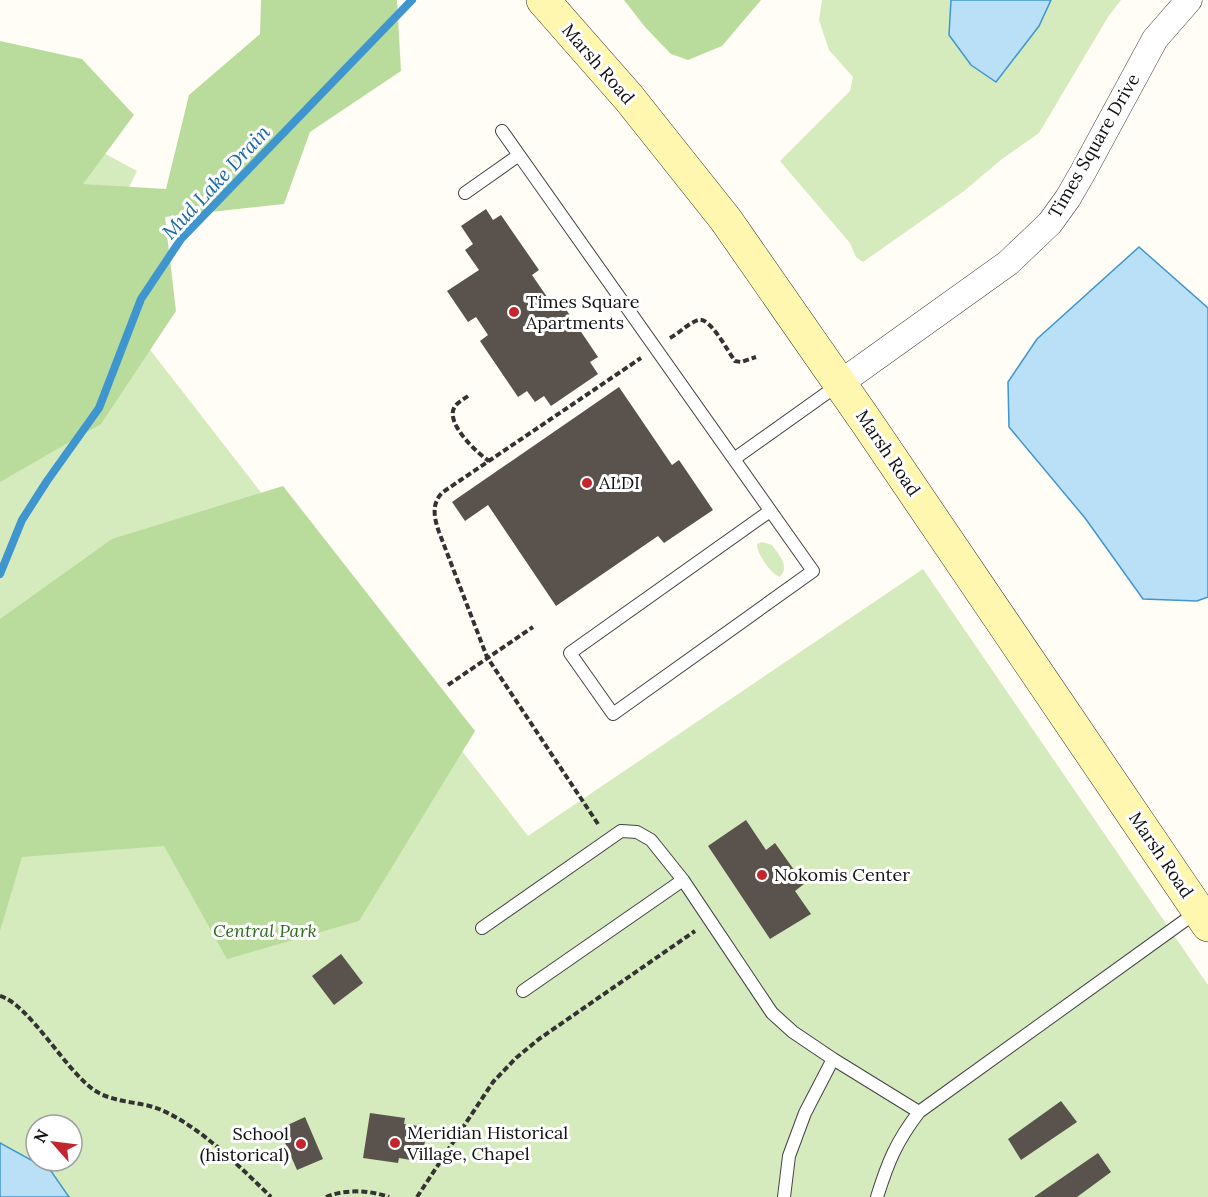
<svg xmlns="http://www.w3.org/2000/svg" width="1208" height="1197" viewBox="0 0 1208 1197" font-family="Lora,serif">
  <rect width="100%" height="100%" fill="#fffdf5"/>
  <path fill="#d5ebbd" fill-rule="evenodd" d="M822,0H1121L1108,17L1039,133L1002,159L964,191L863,262L856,257L850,243L780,161L850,91L853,77L829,50L819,20Z
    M0,97L137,171L88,270L528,836L923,569L1208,985V1197H0ZM36,1125H72V1161H36Z
    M762,542L772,545C779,555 790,566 780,577C771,574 757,554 757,544Z"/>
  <path fill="#b9dc9c" d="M261,0H397L401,71L310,132L284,204L165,217L176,311L101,424L0,482V41L82,59L134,115L83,184L166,189L189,95L260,34Z
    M624,0H761L722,46L688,60L671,54L645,27Z
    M283,486L475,731L359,921L227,959L164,846L22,857L0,931V619L112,539Z"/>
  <path fill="#b9e0f7" stroke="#3f96cf" stroke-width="1.5" d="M951,0H1051L1039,26L996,82L971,65L949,35Z
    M1139,247L1208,308V597L1197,601L1143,599L1085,518L1009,427L1008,382L1037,339Z
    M0,1143L51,1171L69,1197H0Z"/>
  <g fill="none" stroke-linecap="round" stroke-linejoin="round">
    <path stroke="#3f96cf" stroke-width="8" d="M0,574L22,520L47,481L99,408L141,299L181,239L412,0"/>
  </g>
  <path fill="#5a524d" d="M486,209L493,220L501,215L539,270L532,275L554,307L561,302L598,357L590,362L598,374L551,406L544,396L535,402L527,391L518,397L480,341L488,335L476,317L468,322L447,291L479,270L465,250L473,244L461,226Z
    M619,387L672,465L679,460L713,510L664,543L658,536L556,606L488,505L465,521L452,502Z
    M746,820L766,850L775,843L804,884L795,891L811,914L770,939L708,846Z
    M341,954L363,983L334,1005L312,976Z
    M1061,1101L1077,1122L1021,1160L1008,1139Z
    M370,1113L405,1118L404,1124L427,1127L422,1162L399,1158L398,1163L363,1158Z
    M305,1117L323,1159L297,1170L279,1129Z
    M1098,1153L1111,1172L1077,1197H1034Z"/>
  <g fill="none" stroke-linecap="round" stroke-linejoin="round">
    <g stroke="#444" stroke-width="14">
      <path id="lane" d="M502,131L813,571L613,714L570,653L770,511
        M465,193L519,155
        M734,459L838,385
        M482,928L621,831L637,832L651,840L683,880L772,1013L793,1032L833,1059
        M523,991L683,880
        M784,1197L789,1156L805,1113L833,1059L919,1112
        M877,1197C888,1162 896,1142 919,1112L1198,911"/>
    </g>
    <g stroke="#444" stroke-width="27">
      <path id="street" d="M839,384L1008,263L1050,223L1068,198L1083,172L1155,39L1189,0"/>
    </g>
    <g stroke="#333" stroke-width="34">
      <path id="secondary" d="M543,0L629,98L726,220L868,424L1208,925"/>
    </g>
    <path stroke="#333" stroke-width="4" stroke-dasharray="6 3" stroke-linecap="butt" d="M670,338C679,333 689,323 698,320C710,316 728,352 735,361L741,362L756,357
      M468,396C464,399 456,403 454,408C446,424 477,453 489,461
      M448,685L533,627
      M598,824L487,657L439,532C434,518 431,503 443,492L641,358
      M0,996C29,1004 65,1070 94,1090C113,1103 138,1101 159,1109C200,1126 240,1167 271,1197
      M326,1197C346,1189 369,1190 389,1197
      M417,1197L493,1082L516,1058L539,1039L695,931"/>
    <use href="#lane" stroke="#fff" stroke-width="12"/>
    <use href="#street" stroke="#fff" stroke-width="26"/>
    <use href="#secondary" stroke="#fff6b0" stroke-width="33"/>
  </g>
  <g fill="#c4262e" stroke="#fff" stroke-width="2">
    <circle cx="514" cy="312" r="6"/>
    <circle cx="587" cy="483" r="6"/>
    <circle cx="762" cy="875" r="6"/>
    <circle cx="395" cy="1143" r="6"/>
    <circle cx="301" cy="1144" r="6"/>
  </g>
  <g text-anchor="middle" stroke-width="6" stroke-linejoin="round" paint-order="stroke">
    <g font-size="18" fill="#111" stroke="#fff">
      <text transform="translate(598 64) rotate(49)" y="6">Marsh Road</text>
      <text transform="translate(1094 146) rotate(-60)" y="6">Times Square Drive</text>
      <text transform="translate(888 453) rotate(56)" y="6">Marsh Road</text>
      <text transform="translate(1161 855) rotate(56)" y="6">Marsh Road</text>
    </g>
    <g font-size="18" fill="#111" stroke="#fff" text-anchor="start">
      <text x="526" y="308">Times Square<tspan x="526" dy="21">Apartments</tspan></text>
      <text x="599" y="489">ALDI</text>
      <text x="774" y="881">Nokomis Center</text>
      <text x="407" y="1139">Meridian Historical<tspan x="407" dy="21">Village, Chapel</tspan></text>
      <text x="289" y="1140" text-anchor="end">School<tspan x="289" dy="21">(historical)</tspan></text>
    </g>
    <g font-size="18" font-style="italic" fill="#2f6b1f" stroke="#fff">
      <text x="265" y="937">Central Park</text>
    </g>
    <g font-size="20" font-style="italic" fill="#1768a6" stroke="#fff">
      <text transform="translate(216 182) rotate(-47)" y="7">Mud Lake Drain</text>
    </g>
  </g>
  <g transform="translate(54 1143) rotate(298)"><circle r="28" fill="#ffffff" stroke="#a0a0a0" stroke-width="1.5"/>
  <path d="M0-4.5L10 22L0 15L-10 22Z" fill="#c4262e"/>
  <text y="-9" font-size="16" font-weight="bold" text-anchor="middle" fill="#111111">N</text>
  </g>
</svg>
